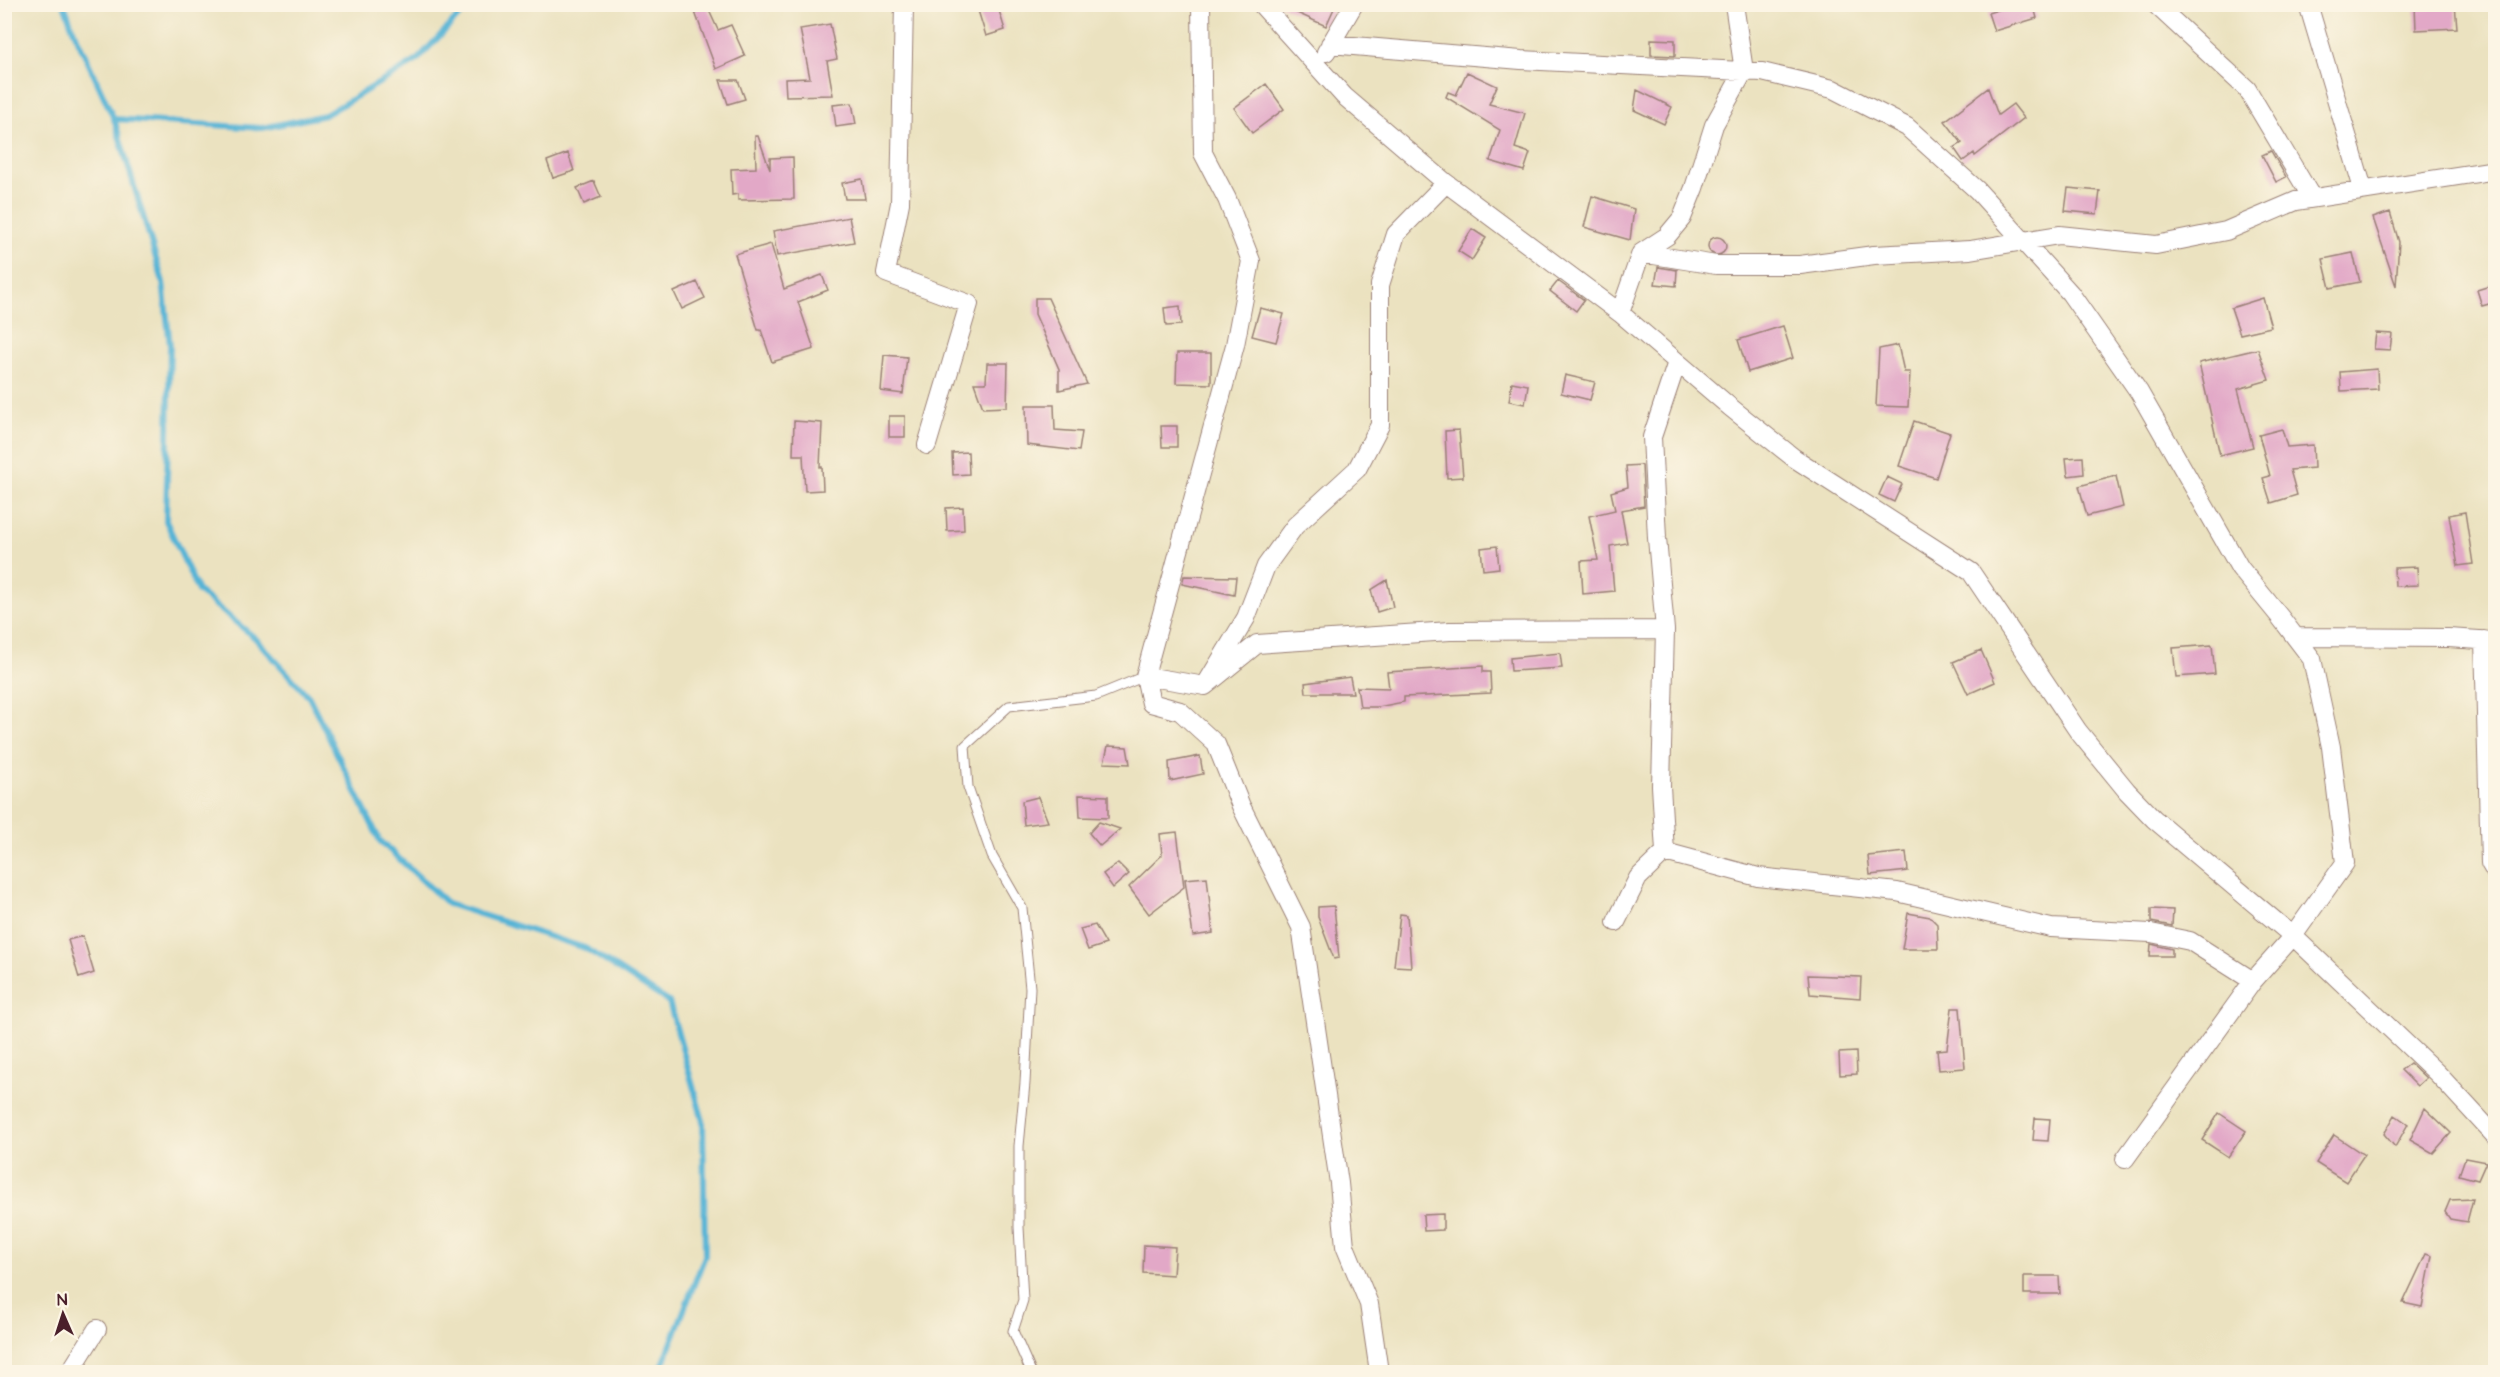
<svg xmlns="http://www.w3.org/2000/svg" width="2500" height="1377" viewBox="0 0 2500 1377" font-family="'Architects Daughter',sans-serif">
  <rect width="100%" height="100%" fill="#fcf5e5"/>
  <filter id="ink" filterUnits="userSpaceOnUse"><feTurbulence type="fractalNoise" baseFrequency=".0167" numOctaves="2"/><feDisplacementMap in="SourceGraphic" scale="12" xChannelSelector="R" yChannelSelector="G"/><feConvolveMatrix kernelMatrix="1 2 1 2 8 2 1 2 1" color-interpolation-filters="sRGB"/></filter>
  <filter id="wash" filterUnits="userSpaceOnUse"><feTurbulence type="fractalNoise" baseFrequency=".008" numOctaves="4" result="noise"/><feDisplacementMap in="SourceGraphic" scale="24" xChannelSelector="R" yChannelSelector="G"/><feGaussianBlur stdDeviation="1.35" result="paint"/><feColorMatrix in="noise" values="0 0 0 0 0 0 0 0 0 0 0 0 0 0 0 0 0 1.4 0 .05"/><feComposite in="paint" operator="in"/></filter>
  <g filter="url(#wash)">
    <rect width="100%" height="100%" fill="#ebe2c0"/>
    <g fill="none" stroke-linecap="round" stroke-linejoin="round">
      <path stroke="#57b4d5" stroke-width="6" d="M64,4L73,29L114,119L163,282L170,346L166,521L198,591L255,638L309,697L380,841L448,904L585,948L669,1002L703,1121L705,1256L660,1372
        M114,119L262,128L325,115L416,61L470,4"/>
    </g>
    <g id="blocks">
      <path fill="#e2a8c7" d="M692,4H706L718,30L731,25L745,56L716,69Z
        M976,4H997L1005,30L986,36Z
        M1277,4H1336L1326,26Z
        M2017,4H2033L2037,18L1994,31L1988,13Z
        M2415,4H2455L2457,28L2416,30Z
        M830,24L837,59L827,61L833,95L786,96L785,79L810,78L800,29Z
        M1651,39L1675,40V56L1651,55Z
        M1467,72L1497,86L1489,104L1525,113L1515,148L1530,153L1524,171L1490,161L1500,130L1446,97L1448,92L1456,95Z
        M720,80H738L745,99L728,104Z
        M1266,84L1284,109L1252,133L1234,108Z
        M1988,88L1998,115L2013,104L2024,118L1975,156L1974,153L1963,161L1954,148L1962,143L1945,121Z
        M1637,90L1672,107L1664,124L1634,110Z
        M852,103L856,124L836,127L833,105Z
        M755,136H758L770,170V158L793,157L794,199L738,200V194L732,195L731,169L756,168Z
        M2271,151L2286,177L2276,182L2262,155Z
        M568,153L574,171L553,178L547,161Z
        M862,179L865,199H845L842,183Z
        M594,181L601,197L584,204L577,188Z
        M2068,188L2100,191L2097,214L2065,211Z
        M1592,196L1634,209L1630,240L1584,227Z
        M2390,212L2399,242L2396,286L2373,218Z
        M849,217L854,242L777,256L773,231Z
        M1472,229L1486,238L1472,260L1458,251Z
        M1708 246a9 9 0 1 1 18 0a9 9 0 1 1-18 0Z
        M771,244L784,289L822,275L828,290L798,302L814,349L772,362L761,330H758L735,254Z
        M2353,253L2360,282L2330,288L2323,259Z
        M1658,267L1677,270L1676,286L1655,284Z
        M1558,281L1584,300L1576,311L1550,291Z
        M697,282L705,298L682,309L674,292Z
        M2496,284V302L2482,306L2477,290Z
        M1035,298H1048L1087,384L1059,390V369L1035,314Z
        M2263,298L2271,327L2240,334L2231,308Z
        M1180,306L1181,325L1166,326L1164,308Z
        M1260,308L1284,314L1276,342L1252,336Z
        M1783,326L1793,358L1748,372L1738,340Z
        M2376,333L2392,334L2390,350L2374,349Z
        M1898,345L1904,372H1910L1908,407L1876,406L1879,349Z
        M2258,349L2269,380L2238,389L2253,447L2220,455L2199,363Z
        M1177,353H1211V384L1176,383Z
        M884,355L907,357L903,394L881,391Z
        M987,363H1008L1007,407L983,408L974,383H986Z
        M2377,369L2378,389L2341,391L2340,372Z
        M1565,375L1595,382L1590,400L1561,393Z
        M1512,382L1528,385L1525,404L1509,401Z
        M1026,405H1054L1055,430L1082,432L1079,451L1027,445Z
        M889,416H905V437H889Z
        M794,421L822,423L820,467H822L823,490L805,491L803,455H793Z
        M1914,421L1950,433L1936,478L1899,466Z
        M1161,426H1177V447H1162Z
        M2282,429L2287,447L2313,445L2314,468L2290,470L2297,495L2271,503L2263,478L2270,476L2259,435Z
        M1459,430L1463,477L1447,478L1445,431Z
        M968,452L969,474L953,475L952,453Z
        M2083,457L2084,474L2068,476L2066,458Z
        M1642,465L1644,506L1621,510L1627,543L1610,546L1614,591L1583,594L1581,561L1598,560L1589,516L1615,510L1611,492L1628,487L1626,466Z
        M2116,476L2123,507L2087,516L2079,486Z
        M1887,477L1902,484L1894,502L1879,495Z
        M963,507L964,530L947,531L946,508Z
        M2465,512L2473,564L2458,566L2449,515Z
        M1497,546L1499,568L1483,570L1481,548Z
        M2417,567L2418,585L2395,586L2394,568Z
        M1184,576L1236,577L1234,595L1182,584Z
        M1387,580L1393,607L1377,612L1371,590Z
        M2212,645L2215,674L2176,677L2173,648Z
        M1981,650L1995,682L1968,694L1953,662Z
        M1560,653L1562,668L1511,671L1510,658Z
        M1483,666V672H1490L1491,693L1404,697V702L1378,707H1360L1357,687L1389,688L1387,672Z
        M1350,677L1353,693H1306L1305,683Z
        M1108,746L1127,747L1130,764L1104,763Z
        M1200,756L1203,774L1170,781L1169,762Z
        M1079,795L1108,796V818L1080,817Z
        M1038,797L1048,822L1024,825L1022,801Z
        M1099,822L1120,829L1100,846L1089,833Z
        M1177,832L1184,887L1149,914L1129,887L1162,855L1160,834Z
        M1906,852L1908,871L1870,875L1868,856Z
        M1118,863L1129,874L1113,888L1103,874Z
        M1207,877L1213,933L1193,936L1185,879Z
        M1334,906L1339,958L1334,959L1318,917V907Z
        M2151,909L2173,910L2172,926L2151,922Z
        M1908,913L1930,917L1937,924L1938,949H1902Z
        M1400,914L1407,915L1411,967L1394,966Z
        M1095,925L1106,944L1088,950L1080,929Z
        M83,936L94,973L79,978L68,940Z
        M2151,944L2172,949V956H2150Z
        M1808,975L1861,977L1860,998L1810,994Z
        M1952,1008H1960L1965,1068L1939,1070L1937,1050L1947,1049Z
        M1856,1052L1857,1074L1840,1075L1839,1053Z
        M2410,1063L2426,1078L2417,1086L2401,1070Z
        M2425,1108L2451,1133L2433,1153L2410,1140Z
        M2219,1113L2246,1131L2228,1157L2202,1140Z
        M2395,1115L2408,1124L2395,1147L2384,1134Z
        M2035,1118L2050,1119L2048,1141L2033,1140Z
        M2334,1135L2364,1155L2346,1182L2316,1163Z
        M2465,1158L2486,1162L2478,1180L2459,1175Z
        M2473,1199L2467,1222L2450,1219L2445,1212L2450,1200Z
        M1443,1214V1230L1424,1231L1423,1215Z
        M1144,1245L1175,1247L1173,1275L1143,1273Z
        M2426,1254L2432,1256L2422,1307L2403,1303Z
        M2024,1276H2059L2060,1294H2024Z"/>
    </g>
  </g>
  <g filter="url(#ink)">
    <use href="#blocks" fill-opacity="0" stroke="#9a8076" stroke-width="1.5"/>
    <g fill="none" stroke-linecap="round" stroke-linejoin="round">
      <g stroke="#9a8076" stroke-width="11">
        <path id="service" d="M1031,1372L1013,1331L1023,1300L1019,1227V1146L1025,1083L1030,988L1022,908L992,856L968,787L965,746L1009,706L1096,696L1145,676"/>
      </g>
      <g stroke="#9a8076" stroke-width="20">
        <path id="minor" d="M904,4L900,203L886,273L969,304L927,445
          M1201,4L1203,153L1227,199L1251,261L1235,345L1145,676L1151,703L1180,711L1216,744L1241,806L1301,927L1339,1183L1345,1246L1369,1304L1379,1372
          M1261,4L1344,96L1446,183L1620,313L1730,407L1794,458L1971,572L2078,731L2127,791L2154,819L2293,936L2438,1074L2496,1137
          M2155,4L2247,89L2312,198
          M2308,4L2363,189
          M1330,44L1521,60L1762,72L1833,89L1907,127L1977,190L2070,293L2139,392L2240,568L2280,617L2312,659L2331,747L2345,863L2293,936L2253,981L2125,1159
          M1326,52L1354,4
          M1641,253L1716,265H1800L1874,255L1970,250L2059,235L2156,245L2226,231L2296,201L2496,170
          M1620,313L1641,253L1667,236L1682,218L1694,188L1714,125L1744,71L1734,4
          M2295,637L2448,638L2495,641
          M2484,640L2490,863L2496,873
          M1145,676L1205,686L1257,644L1450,631L1665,630
          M1205,686L1246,618L1266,566L1295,526L1357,469L1380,425V285L1396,234L1446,183
          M1665,852L1758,877L1897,892L2051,928L2151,933L2190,941L2253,981
          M1616,922L1638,878L1665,852L1661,786L1665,630L1657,538L1652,437L1677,362
          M70,1372L97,1329"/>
      </g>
      <use href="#service" stroke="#fff" stroke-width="9"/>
      <use href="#minor" stroke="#fff" stroke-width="18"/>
    </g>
  </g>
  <rect width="2500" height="1377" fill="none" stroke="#fcf5e5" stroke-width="24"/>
  <g transform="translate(63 1314) rotate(357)" stroke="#fcf5e5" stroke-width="4.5" paint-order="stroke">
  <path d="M0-4.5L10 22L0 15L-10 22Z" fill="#4a1f2b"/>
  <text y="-9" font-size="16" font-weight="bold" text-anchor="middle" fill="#4a1f2b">N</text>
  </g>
</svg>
